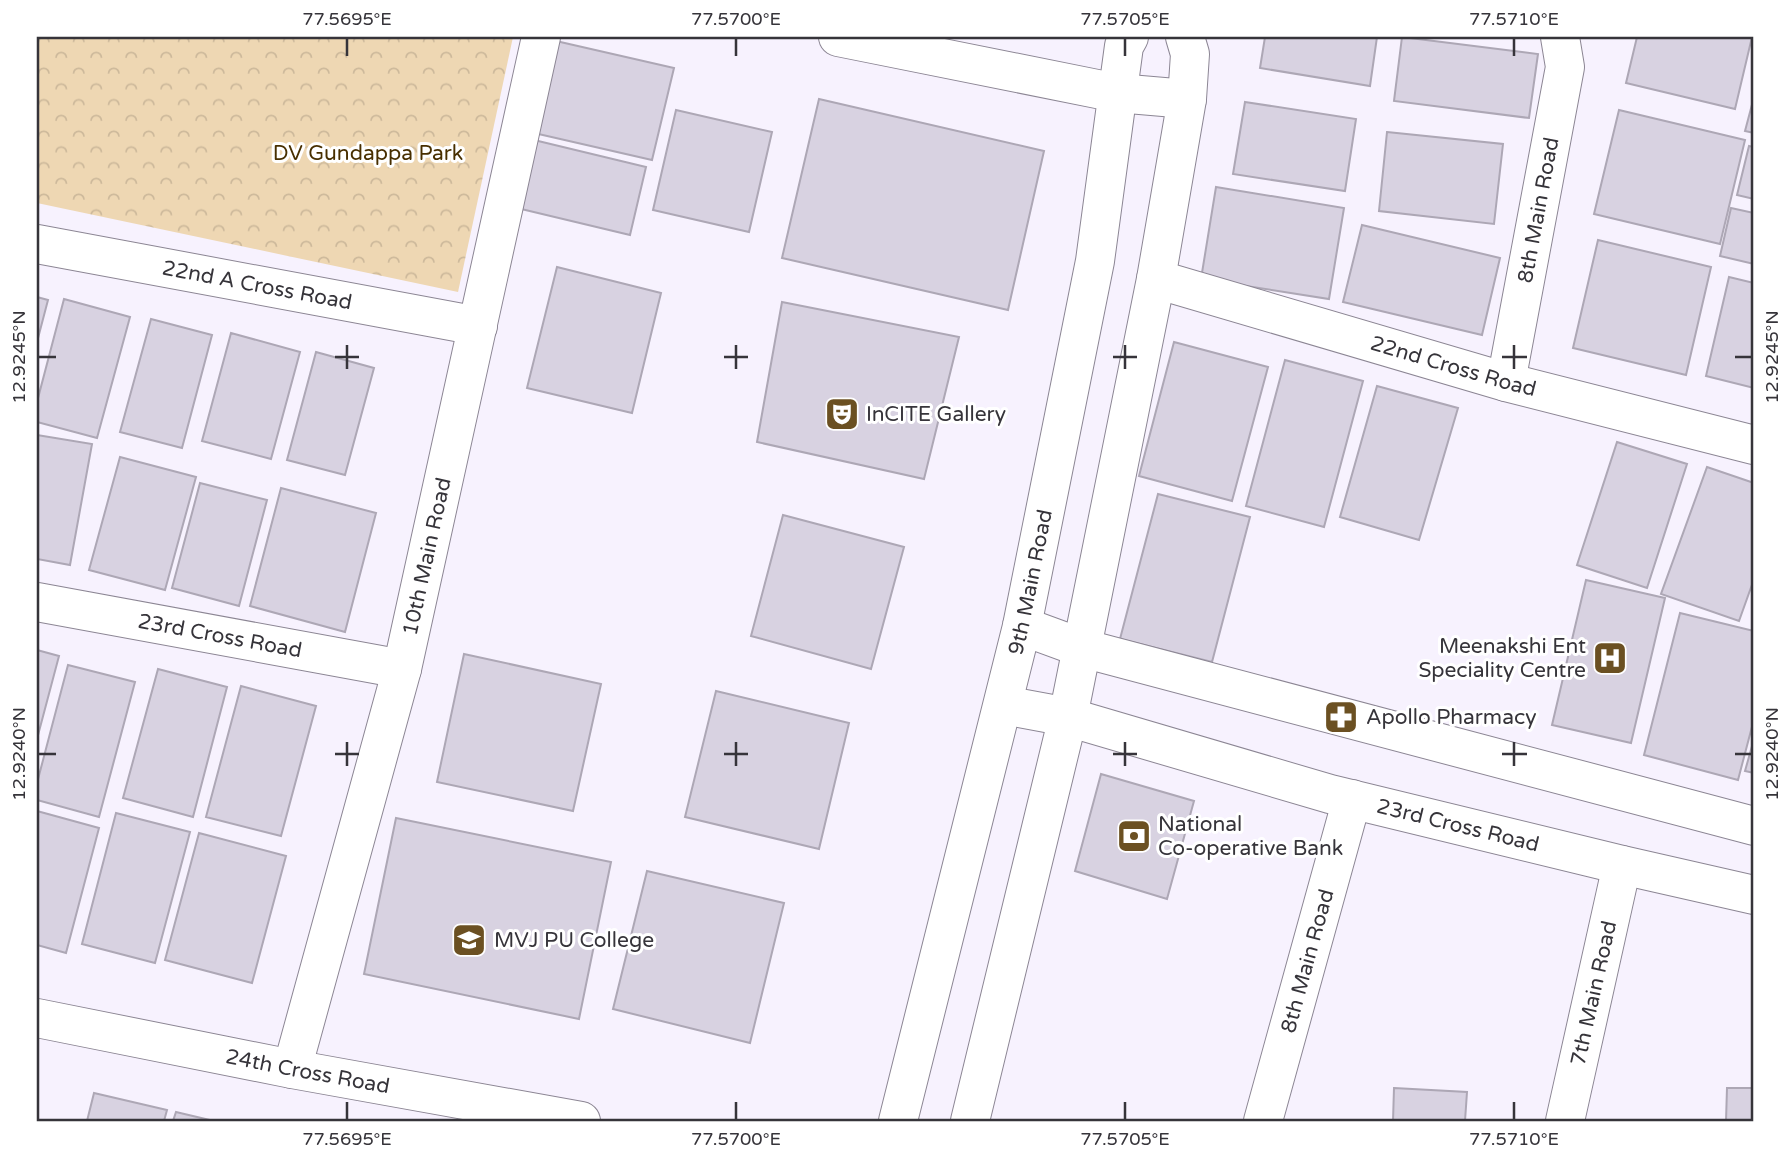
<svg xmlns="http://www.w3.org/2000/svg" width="1791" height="1158" viewBox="0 0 1791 1158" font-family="'Varela Round',sans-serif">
  <defs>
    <pattern id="park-crowns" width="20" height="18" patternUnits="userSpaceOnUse" patternTransform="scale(1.75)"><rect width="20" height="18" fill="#eed7b3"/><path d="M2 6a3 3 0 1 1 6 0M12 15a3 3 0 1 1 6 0" fill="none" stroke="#cdb99b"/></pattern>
  </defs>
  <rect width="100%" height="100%" fill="#f7f2fe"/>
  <path fill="url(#park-crowns)" d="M37,37H513L458,292L37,203Z"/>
  <path fill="#d8d2e1" stroke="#ada7b5" stroke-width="2" d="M1265,37H1377L1370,86L1260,68Z
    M1402,37L1538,54L1529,118L1394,101Z
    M1637,37H1752L1735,109L1626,83Z
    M556,41L674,68L652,160L534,133Z
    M1754,97V133L1745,131Z
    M819,99L1044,151L1008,310L782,258Z
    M1245,102L1356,119L1345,191L1233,174Z
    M676,110L772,132L749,232L653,210Z
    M1619,110L1745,140L1720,244L1594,214Z
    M1387,132L1503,144L1494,224L1379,211Z
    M534,140L646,167L630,235L517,208Z
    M1749,146L1754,147V199L1737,195Z
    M1216,187L1344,208L1329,299L1201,279Z
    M1731,208L1754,213V264L1720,256Z
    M1362,225L1500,258L1482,335L1343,302Z
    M1598,240L1711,267L1686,375L1573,348Z
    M557,267L661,293L632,413L527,388Z
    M1729,277L1754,283V388L1706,376Z
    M37,297L48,300L37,342Z
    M64,299L130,317L97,438L37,422V402Z
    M782,302L959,337L924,479L757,442Z
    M151,319L212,335L182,448L120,432Z
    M231,333L300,352L271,459L202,441Z
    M1174,342L1268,367L1232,501L1139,476Z
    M316,352L374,368L345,475L287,460Z
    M1285,360L1363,381L1324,527L1246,506Z
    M1377,386L1458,408L1419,540L1340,517Z
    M37,435L92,444L70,565L37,559Z
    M1617,442L1687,464L1647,588L1577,565Z
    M120,457L196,477L165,590L89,570Z
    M1707,467L1754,483V579L1739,621L1661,594Z
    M200,483L267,500L239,606L172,588Z
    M281,488L376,513L345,632L250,606Z
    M1158,494L1250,517L1212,662L1120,639Z
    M783,515L904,547L871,669L751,636Z
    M1586,580L1665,598L1631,743L1552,725Z
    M1680,613L1754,631V719L1738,780L1644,755Z
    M37,650L59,656L37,739Z
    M464,654L601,684L573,811L437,782Z
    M68,665L135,682L99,817L37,800V783Z
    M158,669L227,687L193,817L123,798Z
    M241,686L316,706L281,836L206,817Z
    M716,691L849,723L819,849L685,817Z
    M1754,739V773L1745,771Z
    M1101,774L1194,801L1167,899L1075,871Z
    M37,811L99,828L66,953L37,945Z
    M116,813L190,832L155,963L82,944Z
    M396,818L611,862L579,1019L364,974Z
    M199,833L286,856L252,983L165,960Z
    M647,871L784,903L750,1043L613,1009Z
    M1394,1088L1467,1092L1465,1121H1393Z
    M1727,1088H1754V1121H1726Z
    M94,1093L167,1110L164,1121H87Z
    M176,1112L214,1121H173Z"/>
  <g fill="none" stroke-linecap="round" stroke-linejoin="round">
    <g stroke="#8c8694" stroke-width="40">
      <g id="street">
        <path d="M838,37L1117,93L1187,99"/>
        <path id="s1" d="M37,244L478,326"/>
        <path id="s2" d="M1156,279L1506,382L1754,445"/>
        <path id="s3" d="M1506,382L1565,67L1560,37"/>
        <path id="s4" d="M37,602L402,669"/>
        <path id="s5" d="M292,1069L402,669L541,37"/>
        <path id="s6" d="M1263,1121L1352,799"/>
        <path id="s7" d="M1565,1121L1622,865"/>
      </g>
    </g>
    <g stroke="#8c8694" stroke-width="40">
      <g id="secondary">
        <path d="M1022,626L1082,648L1754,826"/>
        <path id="s8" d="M1003,705L1068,717L1330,794L1622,865L1754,895"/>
        <path id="s9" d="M37,1018L292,1069L581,1121"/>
        <path id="s10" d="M898,1121L1022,626L1095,261L1124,46L1129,37"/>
        <path d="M970,1121L1068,717L1156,279L1187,99L1190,54L1185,37"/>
      </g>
    </g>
    <use href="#street" stroke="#fff" stroke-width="38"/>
    <use href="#secondary" stroke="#fff" stroke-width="38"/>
  </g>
  <path fill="none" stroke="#36343a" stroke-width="2.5" d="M347,38V56M736,38V56M1125,38V56M1514,38V56M347,345V369M736,345V369M1125,345V369M1514,345V369M38,357H56M335,357H359M724,357H748M1113,357H1137M1502,357H1527M1735,357H1752M347,742V766M736,742V766M1125,742V766M1514,742V766M38,754H56M335,754H359M724,754H748M1113,754H1137M1502,754H1527M1735,754H1752M347,1102V1120M736,1102V1120M1125,1102V1120M1514,1102V1120"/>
  <defs>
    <g id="theatre-square" transform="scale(1.75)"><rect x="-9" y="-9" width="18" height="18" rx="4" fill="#6b5022" stroke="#fff"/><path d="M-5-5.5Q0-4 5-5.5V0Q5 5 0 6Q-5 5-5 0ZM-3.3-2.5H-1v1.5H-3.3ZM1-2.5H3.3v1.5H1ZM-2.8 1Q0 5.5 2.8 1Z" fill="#fff"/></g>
    <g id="hospital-square" transform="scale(1.75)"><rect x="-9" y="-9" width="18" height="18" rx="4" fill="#6b5022" stroke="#fff"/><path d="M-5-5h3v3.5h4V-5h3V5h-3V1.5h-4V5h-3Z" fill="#fff"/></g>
    <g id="pharmacy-square" transform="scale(1.75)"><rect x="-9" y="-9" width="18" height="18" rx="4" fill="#6b5022" stroke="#fff"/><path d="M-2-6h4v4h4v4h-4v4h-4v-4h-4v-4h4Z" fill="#fff"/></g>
    <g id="bank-square" transform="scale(1.75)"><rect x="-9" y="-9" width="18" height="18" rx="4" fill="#6b5022" stroke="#fff"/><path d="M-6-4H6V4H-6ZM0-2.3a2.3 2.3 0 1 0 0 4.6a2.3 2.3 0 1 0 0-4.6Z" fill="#fff"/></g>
    <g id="university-square" transform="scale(1.75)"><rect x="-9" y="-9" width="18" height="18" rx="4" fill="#6b5022" stroke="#fff"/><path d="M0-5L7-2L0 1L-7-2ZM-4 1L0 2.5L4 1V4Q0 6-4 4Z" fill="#fff"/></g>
  </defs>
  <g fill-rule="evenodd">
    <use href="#theatre-square" x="842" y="414"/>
    <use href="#hospital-square" x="1610" y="658"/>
    <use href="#pharmacy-square" x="1341" y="717"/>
    <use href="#bank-square" x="1134" y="836"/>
    <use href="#university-square" x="469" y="940"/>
  </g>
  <g text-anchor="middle" stroke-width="6" stroke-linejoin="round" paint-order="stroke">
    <g font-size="21" fill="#482f00" stroke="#fff">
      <text x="368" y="160">DV Gundappa Park</text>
    </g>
    <g font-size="21" fill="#36343a" stroke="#fff">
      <text dy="7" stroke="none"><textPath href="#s3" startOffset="175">8th Main Road</textPath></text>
      <text dy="7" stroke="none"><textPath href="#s1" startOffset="224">22nd A Cross Road</textPath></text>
      <text dy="7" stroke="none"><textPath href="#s2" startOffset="310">22nd Cross Road</textPath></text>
      <text dy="7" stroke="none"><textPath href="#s5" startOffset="530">10th Main Road</textPath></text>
      <text dy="7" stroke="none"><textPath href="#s10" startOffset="555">9th Main Road</textPath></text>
      <text dy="7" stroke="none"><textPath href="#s4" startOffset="186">23rd Cross Road</textPath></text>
      <text dy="7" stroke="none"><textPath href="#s8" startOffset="471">23rd Cross Road</textPath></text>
      <text dy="7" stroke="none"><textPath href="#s6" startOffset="166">8th Main Road</textPath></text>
      <text dy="7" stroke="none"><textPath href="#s7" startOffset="131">7th Main Road</textPath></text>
      <text dy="7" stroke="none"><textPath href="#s9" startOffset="276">24th Cross Road</textPath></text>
    </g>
    <g font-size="21" fill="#36343a" stroke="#fff" text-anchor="start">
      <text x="866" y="421">InCITE Gallery</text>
      <text x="1586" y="653" text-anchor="end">Meenakshi Ent<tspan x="1586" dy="24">Speciality Centre</tspan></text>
      <text x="1366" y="724">Apollo Pharmacy</text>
      <text x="1158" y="831">National<tspan x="1158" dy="24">Co-operative Bank</tspan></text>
      <text x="494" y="947">MVJ PU College</text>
    </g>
  </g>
  <rect width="1791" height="1158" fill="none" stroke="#ffffff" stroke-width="77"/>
  <rect x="38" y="38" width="1714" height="1082" fill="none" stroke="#36343a" stroke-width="2.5"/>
  <g font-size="18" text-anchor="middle" fill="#36343a">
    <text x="347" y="25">77.5695°E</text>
    <text x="736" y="25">77.5700°E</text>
    <text x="1125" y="25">77.5705°E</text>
    <text x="1514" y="25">77.5710°E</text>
    <text transform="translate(19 357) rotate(-90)" y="6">12.9245°N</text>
    <text transform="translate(1772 357) rotate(-90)" y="6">12.9245°N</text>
    <text transform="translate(19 754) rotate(-90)" y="6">12.9240°N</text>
    <text transform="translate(1772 754) rotate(-90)" y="6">12.9240°N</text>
    <text x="347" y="1145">77.5695°E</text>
    <text x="736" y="1145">77.5700°E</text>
    <text x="1125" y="1145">77.5705°E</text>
    <text x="1514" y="1145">77.5710°E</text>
  </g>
</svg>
